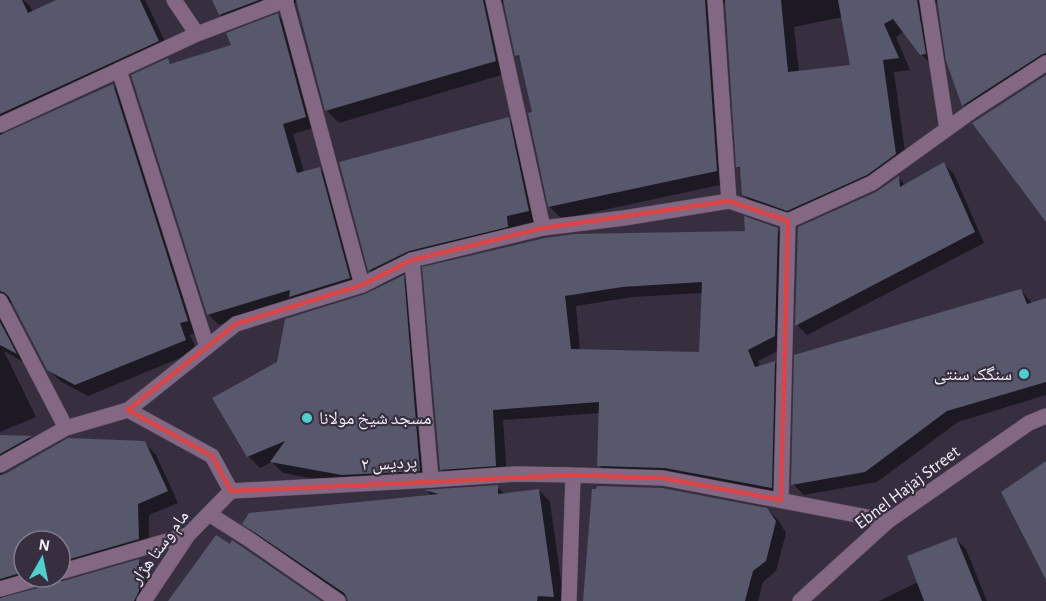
<svg xmlns="http://www.w3.org/2000/svg" width="1046" height="601" viewBox="0 0 1046 601" font-family="'Alegreya Sans','Noto Naskh Arabic',sans-serif">
  <rect width="100%" height="100%" fill="#372f40"/>
  <path fill="#0007" fill-rule="evenodd" d="M7,0H23L30,6L33,13L60,0H145L170,52L3,132L2,136L113,85L124,97L199,332L190,335L197,351L88,396L60,381L48,369L14,303H8L25,363L4,351L36,417L0,432V3Z
    M214,0H1046V71L976,117L964,105L948,61L939,2L933,5L934,67L921,54L904,31L896,37L910,70L894,72L907,166L801,222L756,207L744,195L742,171L738,167L726,2L722,4L729,183L562,219L550,207L533,113L522,61L517,55L505,2L498,5L508,73L339,123L327,111L298,2L295,3L232,27L220,14ZM843,17L851,66L799,72L794,27Z
    M278,15L289,26L316,127L293,134L304,172L319,168L330,179L360,289L295,302L219,325L208,314L167,60L172,65L233,46Z
    M508,119L522,133L542,225L423,264L383,284L370,270Z
    M944,164L954,174L984,243L807,335L797,325L877,193L899,178L906,186Z
    M777,229L788,240L786,347L758,361L760,367L774,362L785,373L782,498L610,476L599,465L600,413L503,420L507,476L452,480L441,469L424,269ZM703,293L700,354L580,351L576,306L633,297Z
    M403,277L415,288L431,482L354,486L283,473L272,462L260,468L248,456L278,362Z
    M1021,291L1033,304L1046,300V395L958,422L877,482L804,495L793,484Z
    M0,436L31,438L42,448L3,471L2,476L145,443L156,455L178,503L149,515V550L64,577L62,582L58,579L52,578L9,591L5,593L0,601ZM24,541H60V577H24Z
    M497,487L505,494L539,490L550,502L564,601H349V599L256,535L244,523L432,496L427,491Z
    M767,509L778,520L786,533L776,571L763,582L758,601H586Z
    M955,538L966,549L987,601H879L918,582Z
    M138,561L150,572V601H0L57,583Z"/>
  <path fill="#57586c" fill-rule="evenodd" d="M0,0H22L28,13L56,0H140L159,41L0,114Z
    M212,0H259L219,15Z
    M296,0H483L496,61L325,111Z
    M503,0H705L717,171L548,207L528,113L532,112L519,55L515,56Z
    M725,0H781L788,72L850,65L838,0H917L926,54L920,55L893,19L884,24L899,58L883,60L896,154L867,175L787,211L742,195L740,167H736Z
    M937,0H1046V53L1041,55L962,106L946,61Z
    M278,13L306,117L283,124L297,173L320,167L350,278L289,297L290,290L207,315L131,75L168,58L170,64L231,45L226,33Z
    M1046,75V222L972,123Z
    M113,84L188,321L180,323L186,340L75,385L47,370L9,297L5,293L0,291V135Z
    M509,117L529,211L507,216L508,227L409,251L368,271L339,162Z
    M944,162L975,232L795,326L798,227L876,192L899,176L900,187Z
    M744,216L778,228L775,336L748,350L755,367L775,361L772,488L665,468L597,466L599,402L493,410L496,466L440,470L422,267L545,238L574,234L745,231ZM702,282L699,352L571,349L565,296L622,287Z
    M404,275L420,471L342,475L270,462L285,441L247,457L212,398L277,362L285,319L365,294Z
    M1021,289L1027,304L1046,298V382L947,411L865,472L791,485L794,355Z
    M0,322L17,354L0,345Z
    M0,435L32,436L0,454Z
    M68,438L145,441L168,491L138,504L139,539L60,562V541H24V572L0,579V475L5,474Z
    M1046,461V580L1001,492Z
    M498,485V494L539,489L554,597L538,596L537,601H348L346,596L344,593L242,524L249,513L439,494L424,490Z
    M597,486L662,488L767,508L776,521L766,561L753,571L745,601H583L592,489H596Z
    M216,535L230,544L232,540L321,601H168Z
    M956,537L982,601H924L907,556Z
    M139,559V591L134,601H0V598L45,586L49,583L51,577L57,581H63Z"/>
  <g fill="none" stroke-linecap="round" stroke-linejoin="round">
    <g stroke="#554d5d" stroke-width="16">
      <path id="service" d="M285,0L362,285
        M119,70L207,347
        M412,260L431,480
        M209,514L250,540L338,601"/>
    </g>
    <g stroke="#554d5d" stroke-width="16">
      <path id="minor" d="M174,0L197,34L286,0
        M493,0L543,228
        M715,0L729,201
        M927,0L947,129
        M0,125L197,34
        M0,301L66,428L128,410L212,456L231,491L431,480L515,474L573,475L663,478L888,521
        M128,410L236,324L362,285L412,260L543,228L624,218L729,201L788,221L872,183L972,111L1046,63
        M0,465L66,428
        M781,500L788,221
        M60,572L188,535
        M0,589L42,577
        M144,601L188,535L231,491
        M569,601L573,475"/>
    </g>
    <g stroke="#554d5d" stroke-width="16">
      <path id="tertiary" d="M800,601L888,521L1029,423L1046,416"/>
    </g>
    <use href="#service" stroke="#846883" stroke-width="15"/>
    <use href="#minor" stroke="#846883" stroke-width="15"/>
    <use href="#tertiary" stroke="#846883" stroke-width="15"/>
  </g>
  <path fill="none" stroke="#da4647" stroke-width="4.5" stroke-linejoin="round" d="M729,201L788,221L781,500L663,478L573,475L231,491L212,456L128,410L236,324L362,285L412,260L543,228Z"/>
  <g fill="#52cdd0" stroke="#372f40" stroke-width="2">
    <circle cx="1024" cy="374" r="6"/>
    <circle cx="307" cy="418" r="6"/>
  </g>
  <g text-anchor="middle" stroke-width="4.5" stroke-linejoin="round" paint-order="stroke">
    <g font-size="18" fill="#f2edf8" stroke="#372f40" text-anchor="end">
      <text x="1012" y="380">سنگک سنتی</text>
      <text x="319" y="424" text-anchor="start">مسجد شیخ مولانا</text>
    </g>
    <g font-size="18" fill="#f2edf8" stroke="#372f40">
      <text transform="translate(389 463) rotate(-3)" y="6">پردیس ۲</text>
      <text transform="translate(907 487) rotate(-37)" y="6">Ebnel Hajaj Street</text>
      <text transform="translate(159 547) rotate(-54)" y="6">مام وستا هژار</text>
    </g>
  </g>
  <g transform="translate(42 559) rotate(9)"><circle r="28" fill="#372f40" stroke="#827b8a" stroke-width="1.5"/>
  <path d="M0-4.5L10 22L0 15L-10 22Z" fill="#52cdd0"/>
  <text y="-9" font-size="16" font-weight="bold" text-anchor="middle" fill="#f2edf8">N</text>
  </g>
</svg>
